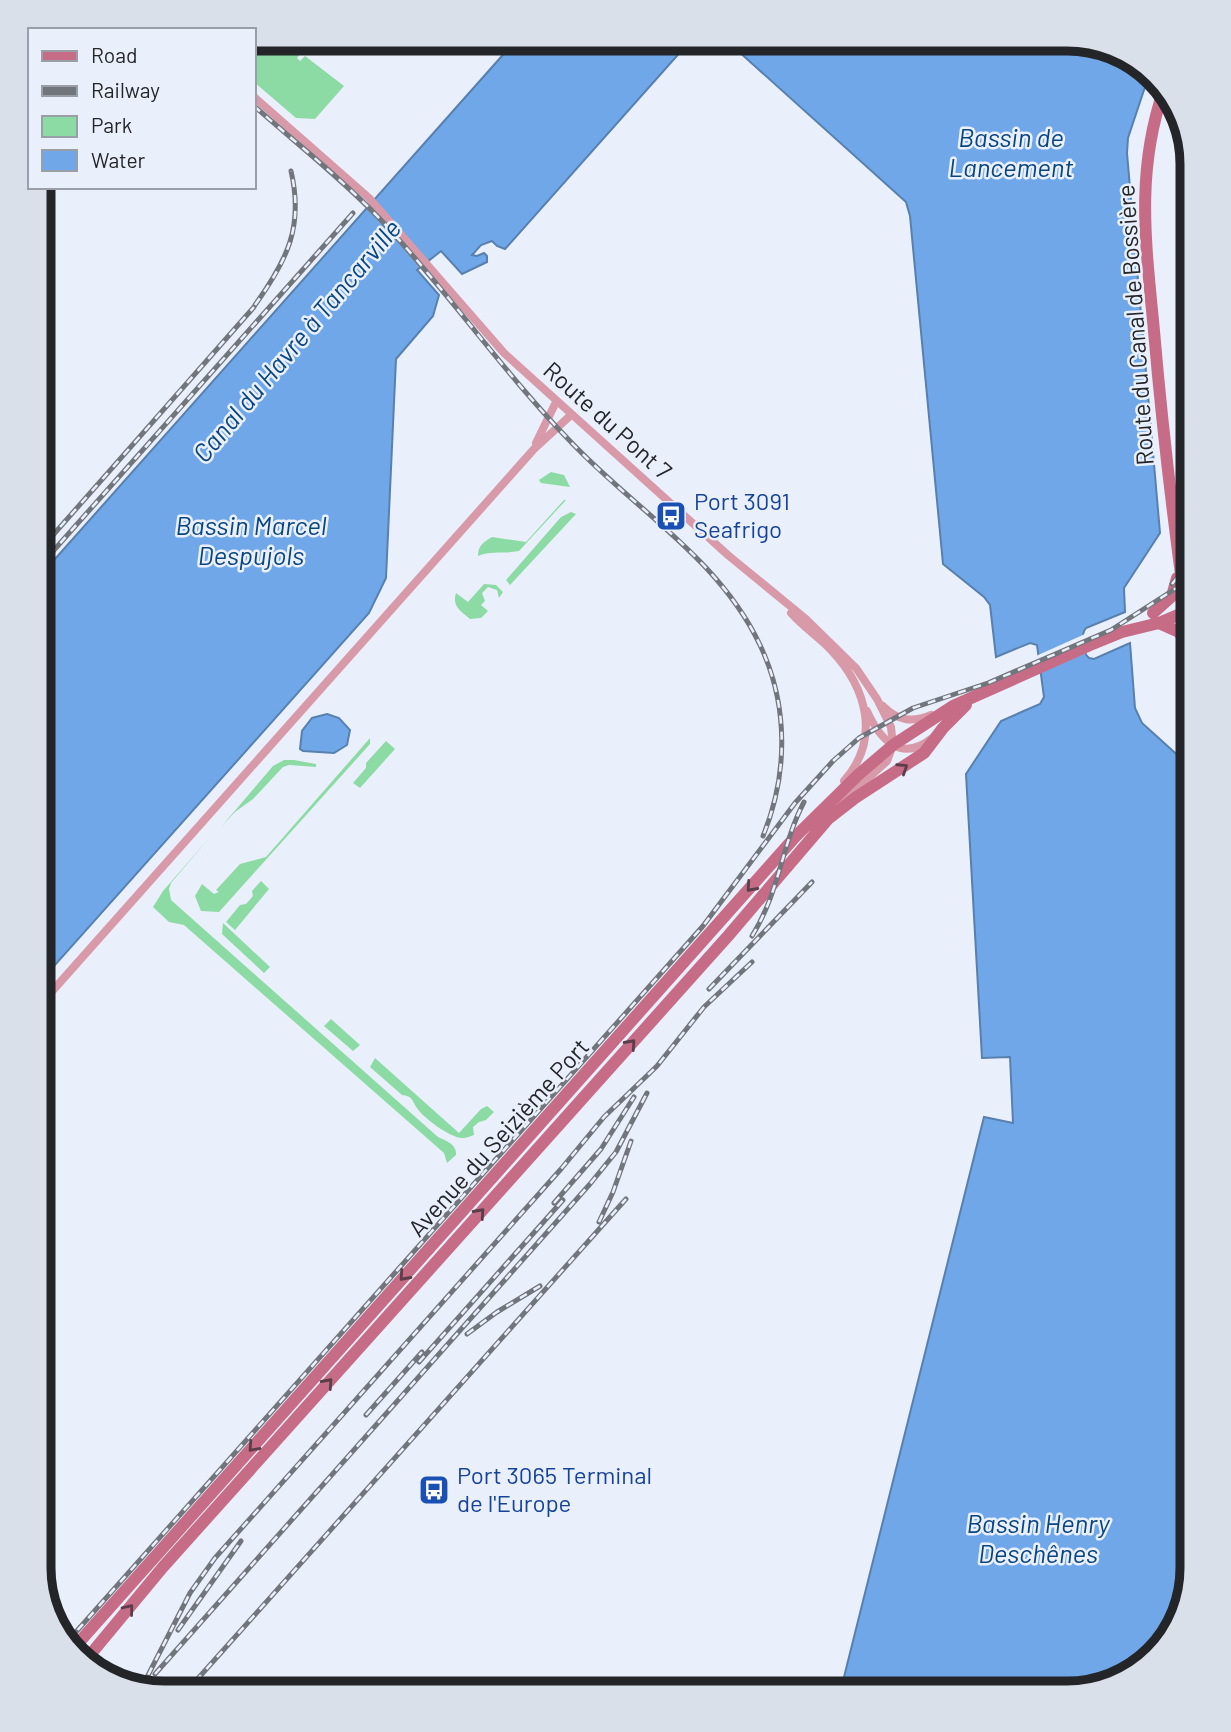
<svg xmlns="http://www.w3.org/2000/svg" width="1231" height="1732" viewBox="0 0 1231 1732" font-family="Barlow,sans-serif">
  <rect width="100%" height="100%" fill="#eaf0fb"/>
  <path fill="#8cdaa4" d="M254,39H282L301,53L297,58L300,61L305,56L344,86L315,119L296,118L254,82Z
    M551,472L564,475L570,487L541,483L539,480Z
    M564,500H566L519,551C505,554 492,550 478,556C478,545 484,542 492,537L526,542Z
    M571,512L576,514L510,585L506,580L561,517Z
    M484,584L496,585L503,592L499,598L497,590L488,587L482,593L485,601L481,605L488,611L481,618L470,619C460,611 452,606 456,593L468,602Z
    M370,738V744L219,912L201,911L195,896L202,884L214,894L219,892L216,890L240,864L266,857Z
    M386,741L395,749L360,788L353,783L366,768V763Z
    M284,760H294L316,764V767L289,765L283,767L253,799L235,812L221,827L273,766Z
    M211,836L171,883L169,889L171,900L438,1137C446,1141 457,1144 456,1155L447,1163L444,1153L184,925L169,922L153,907L163,891Z
    M261,881L269,889L235,930L226,922L240,905L246,904L253,896L252,891Z
    M223,923L270,967L264,973L222,934Z
    M331,1019L360,1045L353,1051L324,1026Z
    M375,1058L459,1133L481,1109L487,1106L494,1112L486,1120L479,1122L473,1127L474,1135C470,1136 467,1138 463,1138C452,1139 423,1118 417,1108C412,1101 413,1096 402,1095L370,1067Z"/>
  <path fill="#6fa7e8" stroke="#5880af" stroke-width="2" d="M517,39H692L505,249L497,246L492,241L481,245L472,255L477,256L484,253L487,256V262L462,274L441,251L417,270L439,295L433,316L396,359L386,578L369,613L39,983V577Z
    M710,39H1075L1130,55L1149,75L1128,138L1127,153L1160,533L1124,588L1125,612L1086,628C1080,636 1082,652 1089,658L1094,659L1130,643L1135,708L1142,723L1183,760L1192,867V1569L1176,1631L1130,1677L1068,1693H840L984,1117L1013,1123L1010,1057L982,1058L966,774L1001,721L1040,704L1044,697L1037,645L1030,643L996,657L990,605L984,597L943,564L910,216L906,202L737,50Z
    M327,714L339,718L350,730L347,745L334,753L303,751L300,749L302,731L312,718Z"/>
  <path fill="#eaf0fb" d="M1085,634L1088,652L1038,674L1036,656Z"/>
  <g fill="none" stroke-linecap="round" stroke-linejoin="round">
    <path stroke="#d899a8" stroke-width="8" d="M254,97L369,198L504,353L729,556L806,619L856,668L877,699L891,727L893,745L887,761L841,803
      M536,443L556,402
      M1171,498H1192
      M1186,611L1192,681
      M791,613C803,627 819,637 831,650C867,688 881,739 844,781
      M883,706C898,721 912,723 931,715
      M867,711C879,738 900,763 931,739
      M1192,740C1184,734 1183,724 1192,717
      M39,1006L534,449L571,415"/>
    <path stroke="#c76c86" stroke-width="12" d="M1164,89C1135,173 1146,245 1154,331C1162,425 1173,518 1186,611
      M1184,547L1192,563
      M1153,613L1172,596L1177,578
      M1159,623L1179,632L1189,648
      M73,1649L796,836L858,775L893,745L953,706L1090,645L1122,632L1159,623L1192,609
      M85,1661L163,1567L728,936L828,819L855,798L924,753L943,728L966,705"/>
    <g stroke="#71757c" stroke-width="5">
      <path id="rail" d="M254,106C296,143 342,179 380,219C447,290 502,371 570,441C634,509 719,558 760,645C789,706 788,775 763,836
        M255,305C287,260 304,227 291,171
        M39,551L254,307
        M39,567L353,213
        M1172,584L1192,560
        M752,936C780,891 781,846 804,802
        M709,989L812,882
        M554,1203L601,1149L634,1097
        M599,1222L613,1192L631,1141
        M467,1334L497,1312L540,1286
        M419,1362L563,1200
        M366,1415L422,1352
        M178,1630L241,1541
        M67,1642L703,926L795,803L833,761L859,738L913,708L988,683L1111,630L1192,578
        M155,1674L590,1184L616,1152L647,1093
        M141,1689L190,1593L215,1558L561,1169L604,1117L657,1066L704,1007L752,962
        M185,1693L626,1199"/>
    </g>
    <use href="#rail" stroke="#eaf0fb" stroke-width="2.5" stroke-dasharray="8" stroke-linecap="butt"/>
  </g>
  <defs><path id="oneway-chevron" d="M-2-3.5L2.5 0L-2 3.5" fill="none" stroke-width="1.6" stroke-linecap="round" stroke-linejoin="round" transform="scale(1.75)"/></defs>
  <g stroke="#5c3e4a">
    <use href="#oneway-chevron" transform="translate(903 768) rotate(-33)"/>
    <use href="#oneway-chevron" transform="translate(751 887) rotate(132)"/>
    <use href="#oneway-chevron" transform="translate(631 1044) rotate(-48)"/>
    <use href="#oneway-chevron" transform="translate(480 1213) rotate(-48)"/>
    <use href="#oneway-chevron" transform="translate(404 1276) rotate(132)"/>
    <use href="#oneway-chevron" transform="translate(328 1383) rotate(-48)"/>
    <use href="#oneway-chevron" transform="translate(253 1447) rotate(132)"/>
    <use href="#oneway-chevron" transform="translate(129 1609) rotate(-51)"/>
  </g>
  <defs>
    <g id="bus-square" transform="scale(1.575)"><rect x="-9" y="-9" width="18" height="18" rx="4" fill="#1a4fb4" stroke="#eaf0fb"/><path d="M-5-6H5V4H4V6H2V4H-2V6H-4V4H-5ZM-3.5-4V0h7V-4ZM-3.5 1.2v1.5H-2V1.2ZM2 1.2v1.5H3.5V1.2Z" fill="#fff"/></g>
  </defs>
  <g fill-rule="evenodd">
    <use href="#bus-square" x="671" y="516"/>
    <use href="#bus-square" x="434" y="1490"/>
  </g>
  <g text-anchor="middle" stroke-width="5" stroke-linejoin="round" paint-order="stroke">
    <g font-size="24" fill="#232529" stroke="#eaf0fb">
      <text transform="translate(1136 325) rotate(-94)" y="8">Route du Canal de Bossière</text>
      <text transform="translate(607 421) rotate(42)" y="8">Route du Pont 7</text>
      <text transform="translate(499 1138) rotate(-48)" y="8">Avenue du Seizième Port</text>
    </g>
    <g font-size="24" fill="#164399" stroke="#eaf0fb" text-anchor="start">
      <text x="694" y="510">Port 3091<tspan x="694" dy="28">Seafrigo</tspan></text>
      <text x="457" y="1484">Port 3065 Terminal<tspan x="457" dy="28">de l'Europe</tspan></text>
    </g>
    <g font-size="26" font-style="italic" fill="#094580" stroke="#eaf0fb">
      <text x="1011" y="147">Bassin de<tspan x="1011" dy="30">Lancement</tspan></text>
      <text transform="translate(297 341) rotate(-50)" y="9">Canal du Havre à Tancarville</text>
      <text x="251" y="535">Bassin Marcel<tspan x="251" dy="30">Despujols</tspan></text>
      <text x="1038" y="1533">Bassin Henry<tspan x="1038" dy="30">Deschênes</tspan></text>
    </g>
  </g>
  <path d="M0 0H1231V1732H0ZM164 51H1067A113 113 0 0 1 1180 164V1568A113 113 0 0 1 1067 1681H164A113 113 0 0 1 51 1568V164A113 113 0 0 1 164 51Z" fill="#dae0ea" fill-rule="evenodd"/>
  <path fill="none" stroke="#232529" stroke-width="9" d="M164 51H1067A113 113 0 0 1 1180 164V1568A113 113 0 0 1 1067 1681H164A113 113 0 0 1 51 1568V164A113 113 0 0 1 164 51Z"/>
  <rect x="28" y="28" width="228" height="161" fill="#eaf0fb" stroke="#9a9fa7" stroke-width="2"/>
  <rect x="42" y="51" width="35" height="10" fill="#c76c86" stroke="#9a9fa7" stroke-width="2"/>
  <text x="91" y="63" font-size="21" fill="#232529">Road</text>
  <rect x="42" y="86" width="35" height="10" fill="#71757c" stroke="#9a9fa7" stroke-width="2"/>
  <text x="91" y="98" font-size="21" fill="#232529">Railway</text>
  <rect x="42" y="116" width="35" height="21" fill="#8cdaa4" stroke="#9a9fa7" stroke-width="2"/>
  <text x="91" y="133" font-size="21" fill="#232529">Park</text>
  <rect x="42" y="150" width="35" height="21" fill="#6fa7e8" stroke="#9a9fa7" stroke-width="2"/>
  <text x="91" y="168" font-size="21" fill="#232529">Water</text>
</svg>
